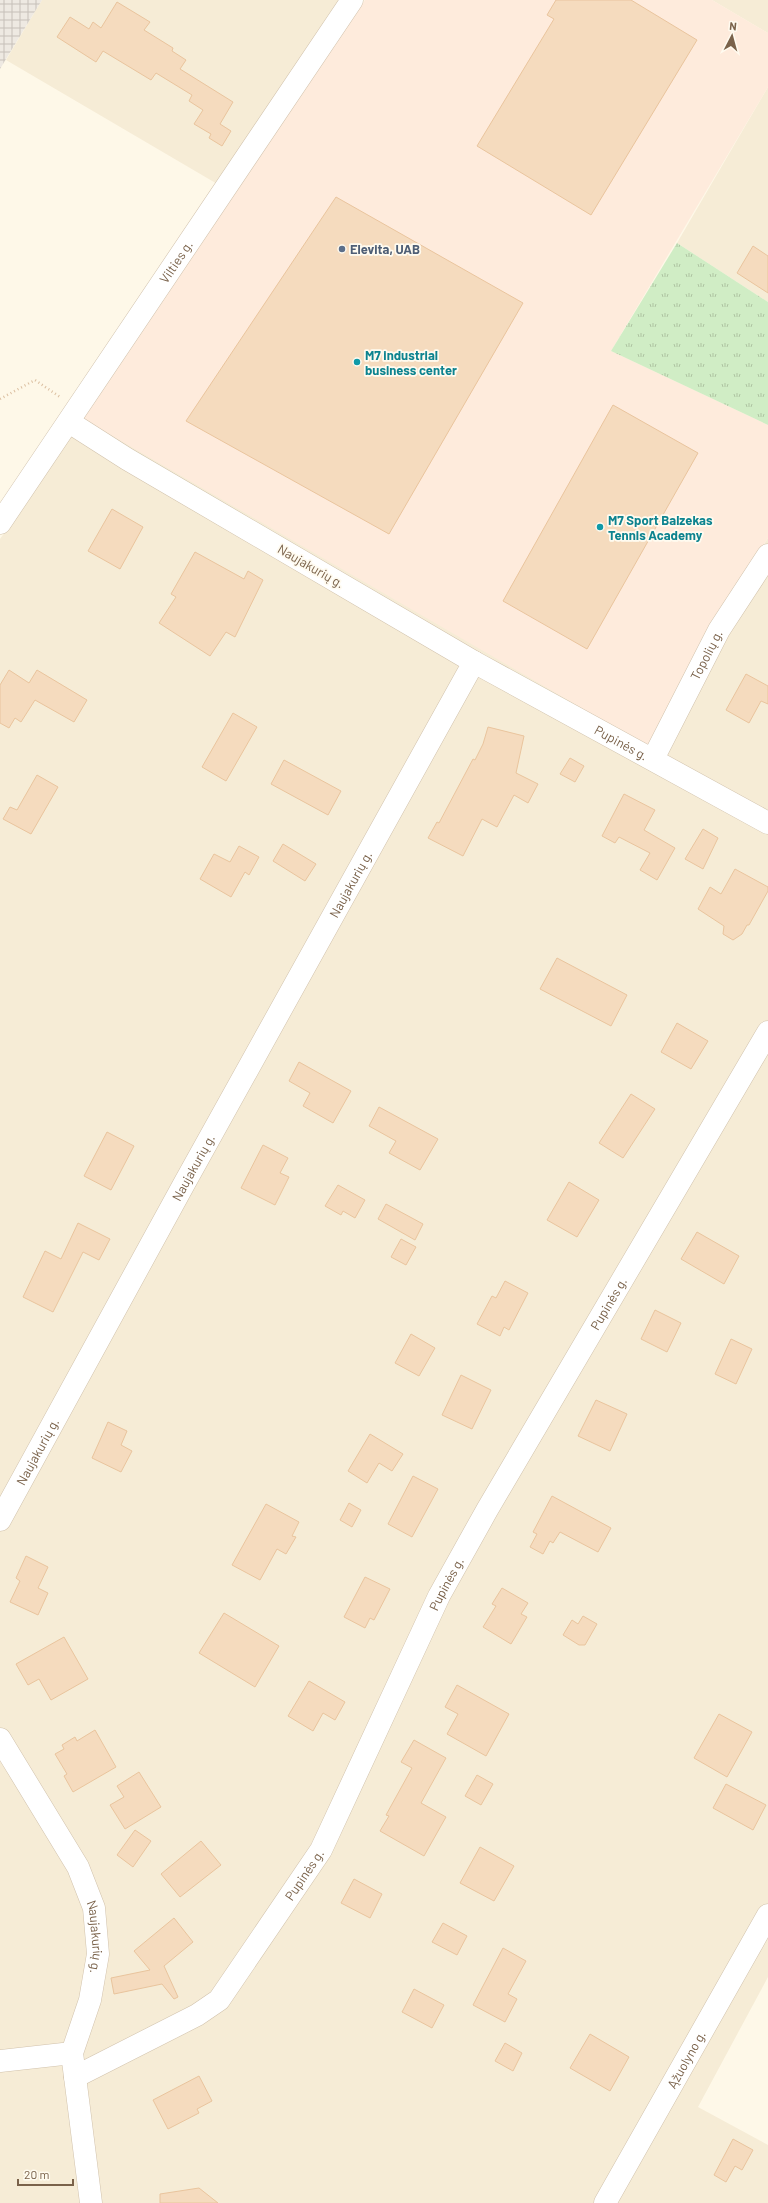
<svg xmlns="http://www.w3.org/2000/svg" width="768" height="2203" viewBox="0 0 768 2203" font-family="Barlow,sans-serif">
  <defs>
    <pattern id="industrial-grid" width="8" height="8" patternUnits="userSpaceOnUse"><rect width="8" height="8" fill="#eee9e2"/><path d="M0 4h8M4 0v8" fill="none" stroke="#c6c0b9"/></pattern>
    <pattern id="grass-tufts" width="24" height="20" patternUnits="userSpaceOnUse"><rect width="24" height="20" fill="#d0edc5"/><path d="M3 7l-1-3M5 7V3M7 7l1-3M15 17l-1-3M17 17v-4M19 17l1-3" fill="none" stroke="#aec3a2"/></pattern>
  </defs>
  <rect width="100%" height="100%" fill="#fef8e8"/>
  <path fill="#f6ecd6" d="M42,0H344L219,185L6,60Z
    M712,0H768V33Z
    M768,87V302L677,243Z
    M83,419L713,623L768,538V1977L698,2107L768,2145V2203H0V539Z"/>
  <path fill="#feebdc" d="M365,0H712L768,33V87L611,351L768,425V538L713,623L649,747L83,419Z"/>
  <path fill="url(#industrial-grid)" d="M0,0H42L0,69Z"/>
  <path fill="url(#grass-tufts)" d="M677,243L768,302V425L611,351Z"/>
  <path fill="#f5dbbe" stroke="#e9c49d" d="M556,0H631L697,40L591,215L477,146L554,19L547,15Z
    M117,2L150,22L144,30L173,48L172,51L186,60L180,69L233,102L220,124L231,131L222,146L209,138L211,134L194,124L203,110L189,101L192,95L156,73L151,80L103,51L96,62L57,37L70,17L89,29L93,22L101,28Z
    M336,197L523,303L389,534L186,421Z
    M753,246L768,256V293L737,273Z
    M613,405L698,453L587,649L503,601Z
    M112,509L143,527L120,569L88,551Z
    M195,552L244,579L248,571L263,580L235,637L226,632L210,656L159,623L176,597L171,594Z
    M9,670L29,683L37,670L87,700L74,722L35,700L21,722L15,718L9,728L0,723V685Z
    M746,674L768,686V704L761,701L749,723L726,710Z
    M233,713L257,727L226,781L202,767Z
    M488,727L524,736L516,773L538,784L528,803L514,795L497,827L482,819L463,856L428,838L437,822L439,823L473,759L475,760L483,744Z
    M570,758L584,766L575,782L560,774Z
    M284,760L341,791L328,815L271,784Z
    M37,775L58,787L31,834L3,819L10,807L17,810Z
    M624,794L655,810L644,830L675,848L657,880L640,870L650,853L619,837L615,843L602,836Z
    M703,829L718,838L703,869L685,859Z
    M283,844L316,864L305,881L273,861Z
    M239,846L259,857L249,875L245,872L231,897L200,879L214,854L230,862Z
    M735,869L768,887V891L749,925H747L742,934L733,940L723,934L724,926L698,909L710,887L721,894Z
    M557,958L627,995L611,1026L540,989Z
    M677,1023L708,1041L691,1069L661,1052Z
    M299,1062L351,1091L333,1123L303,1106L310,1093L289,1081Z
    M631,1094L655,1109L623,1158L599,1143Z
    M379,1107L438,1139L420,1170L389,1153L396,1141L369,1126Z
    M107,1132L134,1146L111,1190L84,1176Z
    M263,1145L288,1158L280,1173L289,1177L275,1205L241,1188Z
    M569,1182L599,1200L577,1237L547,1220Z
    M338,1185L365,1200L355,1218L343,1211L341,1215L325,1206Z
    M386,1204L423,1224L415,1240L378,1219Z
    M78,1223L110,1239L99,1260L83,1252L53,1312L23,1297L45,1251L61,1259Z
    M697,1232L739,1256L724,1284L681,1259Z
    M401,1239L416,1247L406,1265L391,1257Z
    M505,1281L528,1293L509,1330L504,1327L500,1336L477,1324L492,1296L496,1298Z
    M655,1310L681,1323L667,1352L641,1339Z
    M411,1334L435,1348L419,1376L395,1363Z
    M731,1339L752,1349L736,1384L715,1374Z
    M461,1375L491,1390L472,1429L442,1415Z
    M596,1400L627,1414L610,1451L578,1436Z
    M108,1422L127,1431L121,1445L132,1451L121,1472L92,1458Z
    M370,1434L403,1454L392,1471L379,1463L367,1483L348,1471Z
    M413,1476L438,1489L412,1537L388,1524Z
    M552,1496L611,1528L598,1552L560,1532L553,1543L550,1541L543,1554L530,1547L537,1534L533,1532Z
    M349,1503L361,1510L352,1527L340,1520Z
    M266,1504L299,1522L292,1536L296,1537L286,1554L277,1549L260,1580L232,1565Z
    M26,1556L48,1567L38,1588L48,1593L38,1615L10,1602L20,1581L16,1578Z
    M365,1577L390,1589L374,1620L370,1618L365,1628L344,1617Z
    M502,1588L528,1603L521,1614L527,1617L511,1644L483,1627L496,1606L492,1604Z
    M224,1613L279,1646L255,1687L199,1653Z
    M583,1616L597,1624L585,1645H579L563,1635L572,1620L578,1624Z
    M64,1637L88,1679L51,1700L39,1679L28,1685L16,1664Z
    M309,1681L345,1702L335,1720L323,1713L313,1731L288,1716Z
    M457,1685L509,1714L486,1756L447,1734L458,1714L445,1707Z
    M719,1714L752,1732L727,1777L694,1758Z
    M95,1730L116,1767L73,1792L64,1776L67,1774L55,1754L64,1749L62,1745L75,1737L77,1741Z
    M414,1740L446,1758L421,1803L446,1817L424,1856L380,1831L389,1816L386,1815L412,1768L401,1762Z
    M139,1772L161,1807L125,1829L110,1805L124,1797L117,1786Z
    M477,1775L493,1784L481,1805L465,1796Z
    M726,1784L766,1805L753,1830L713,1808Z
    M135,1830L151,1841L133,1867L117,1855Z
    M201,1841L221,1865L180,1897L161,1874Z
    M480,1847L514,1866L494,1901L460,1883Z
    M354,1879L382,1894L370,1918L341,1903Z
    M174,1918L193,1942L164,1966L178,1997L174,1999L162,1984L114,1994L111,1978L150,1970L134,1951Z
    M443,1923L467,1936L457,1955L432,1942Z
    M503,1948L526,1961L508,1994L517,1999L505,2022L473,2005Z
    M414,1989L444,2005L432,2028L402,2012Z
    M590,2034L629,2057L610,2091L570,2068Z
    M505,2043L522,2053L513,2071L495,2061Z
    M199,2076L212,2101L197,2109L199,2113L168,2129L153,2100Z
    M733,2139L753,2150L742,2170L735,2166L726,2182L714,2175Z
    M199,2188L218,2203H160V2194Z"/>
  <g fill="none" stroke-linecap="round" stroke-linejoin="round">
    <g stroke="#d1c2ac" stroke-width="23">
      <g id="minor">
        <path id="s1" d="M0,523L352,0"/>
        <path id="s2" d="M474,662L768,823"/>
        <path id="s3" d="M653,759L719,630L768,555"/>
        <path id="s4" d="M0,1520L184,1184L474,662L127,459L69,422"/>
        <path id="s5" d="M0,1739L78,1867L94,1908L98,1954L90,2000L72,2053L91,2203"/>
        <path d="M0,2061L72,2053"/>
        <path id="s6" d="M75,2077L197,2015L219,2000L321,1850L439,1596L487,1510L768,1032"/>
        <path id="s7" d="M605,2203L768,1915"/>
      </g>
    </g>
    <path stroke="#dbbfa0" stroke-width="2.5" stroke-dasharray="1 3" stroke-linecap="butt" d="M0,399L35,380L60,397"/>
    <use href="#minor" stroke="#fff" stroke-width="22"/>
  </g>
  <circle fill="#5c6f8a" stroke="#fffbf0" stroke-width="1.5" cx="342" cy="249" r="4"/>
  <g fill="#0f9aa8" stroke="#fffbf0" stroke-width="1.5">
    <circle cx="357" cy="362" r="4"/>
    <circle cx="600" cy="527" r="4"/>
  </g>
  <g text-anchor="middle" stroke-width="3.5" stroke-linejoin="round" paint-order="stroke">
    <g font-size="13" font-weight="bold" fill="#4e5e75" stroke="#fffbf0" text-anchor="start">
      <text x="350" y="254">Elevita, UAB</text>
    </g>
    <g font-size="13" fill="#7a624a" stroke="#fffbf0">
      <text dy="5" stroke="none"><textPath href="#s1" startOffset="315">Vilties g.</textPath></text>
      <text transform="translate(311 566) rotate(30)" y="5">Naujakurių g.</text>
      <text dy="5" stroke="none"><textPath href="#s3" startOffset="117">Topolių g.</textPath></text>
      <text dy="5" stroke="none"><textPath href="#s2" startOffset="168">Pupinės g.</textPath></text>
      <text dy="5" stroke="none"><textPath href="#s4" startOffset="726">Naujakurių g.</textPath></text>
      <text dy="5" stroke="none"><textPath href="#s4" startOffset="402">Naujakurių g.</textPath></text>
      <text dy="5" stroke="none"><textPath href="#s6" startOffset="963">Pupinės g.</textPath></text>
      <text dy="5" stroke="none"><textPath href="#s4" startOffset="78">Naujakurių g.</textPath></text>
      <text dy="5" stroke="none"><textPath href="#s6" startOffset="639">Pupinės g.</textPath></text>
      <text dy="5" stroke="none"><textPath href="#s6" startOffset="315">Pupinės g.</textPath></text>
      <text dy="5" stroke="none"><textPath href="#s5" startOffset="223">Naujakurių g.</textPath></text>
      <text dy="5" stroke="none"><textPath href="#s7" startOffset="165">Ąžuolyno g.</textPath></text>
    </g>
    <g font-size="13" font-weight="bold" fill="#0d838f" stroke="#fffbf0" text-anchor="start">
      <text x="365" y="360">M7 industrial<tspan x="365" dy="15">business center</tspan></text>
      <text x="608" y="525">M7 Sport Balzekas<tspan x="608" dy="15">Tennis Academy</tspan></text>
    </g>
  </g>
  <g transform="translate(732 36) rotate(6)" stroke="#fffbf0" stroke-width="3" paint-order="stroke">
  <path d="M0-3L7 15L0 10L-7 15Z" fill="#7a624a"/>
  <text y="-6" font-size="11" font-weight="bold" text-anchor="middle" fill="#7a624a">N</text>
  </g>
  <path d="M18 2179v6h55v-6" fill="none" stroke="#7a624a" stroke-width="2"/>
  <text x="24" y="2179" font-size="12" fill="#7a624a" stroke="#fffbf0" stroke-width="3" paint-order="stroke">20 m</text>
</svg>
